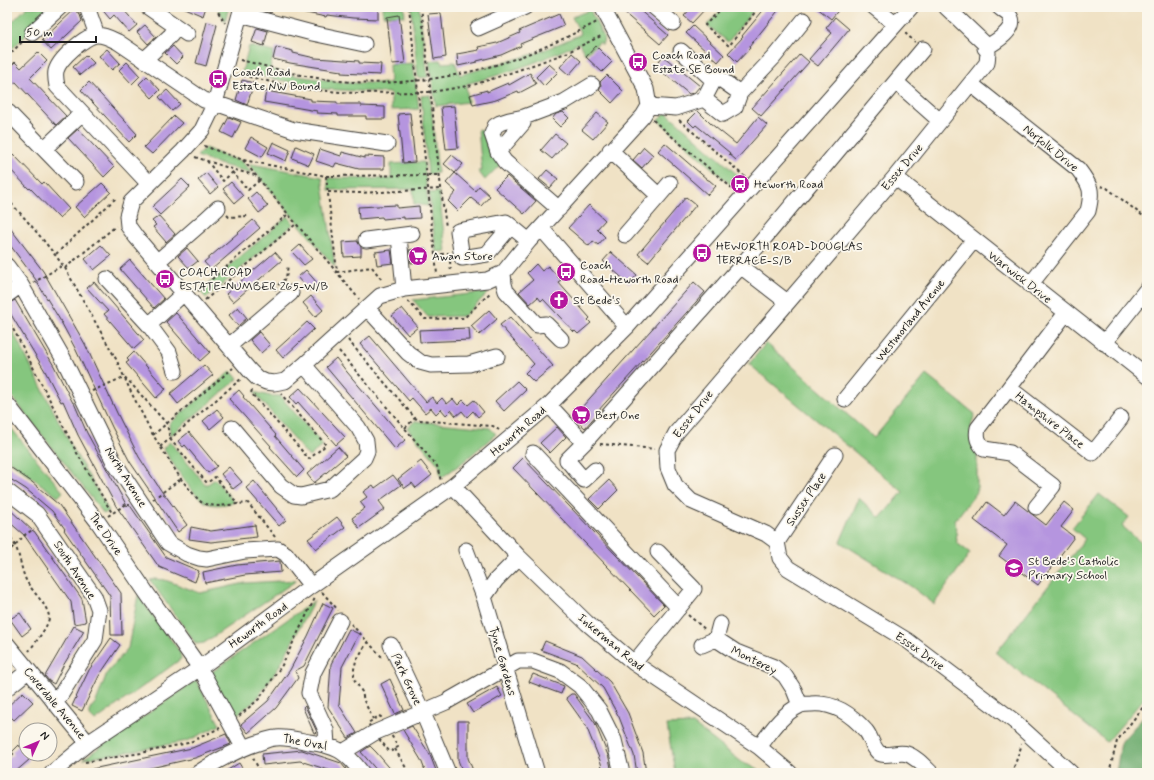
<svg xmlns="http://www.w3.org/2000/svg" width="1154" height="780" viewBox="0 0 1154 780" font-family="Mynerve,sans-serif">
  <rect width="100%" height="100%" fill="#fbf7ec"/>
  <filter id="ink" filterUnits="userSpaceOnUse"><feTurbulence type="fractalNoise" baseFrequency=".025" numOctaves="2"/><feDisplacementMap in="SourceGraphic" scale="8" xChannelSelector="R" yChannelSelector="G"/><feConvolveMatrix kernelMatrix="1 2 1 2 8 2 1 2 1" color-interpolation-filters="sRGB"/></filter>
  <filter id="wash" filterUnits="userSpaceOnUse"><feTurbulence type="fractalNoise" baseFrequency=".012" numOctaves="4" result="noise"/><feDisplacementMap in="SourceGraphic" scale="16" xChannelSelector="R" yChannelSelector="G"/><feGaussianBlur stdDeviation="0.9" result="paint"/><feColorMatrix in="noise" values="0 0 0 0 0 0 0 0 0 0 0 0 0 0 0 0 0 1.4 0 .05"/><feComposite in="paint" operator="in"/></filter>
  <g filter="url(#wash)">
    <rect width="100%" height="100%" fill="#f0e2c5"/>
    <path fill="#85c67e" stroke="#50714d" d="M27,7H54L12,49L7,44V27Z
      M217,7H229L225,21Z
      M383,7H404L405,16L383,15Z
      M411,7H419L428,77L418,78Z
      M724,7H756L728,42L707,25Z
      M590,10L604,38L602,45L600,42L585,54L579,43C543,61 505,74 466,84L468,102L436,106L429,61L440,60L442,63L455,62L460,75L537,53L581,34L572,17Z
      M249,46L274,52L270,69L297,76L349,83H390L389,65L413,63L419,109L391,110V93L323,89L242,72Z
      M430,95L438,173L428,174L421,96Z
      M666,112L740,177L732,186L658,120Z
      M478,129L488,132L500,165L485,180L478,171H482Z
      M205,148L227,157L241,161L252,173L219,164L197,156Z
      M424,162L428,206L414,204L413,189L329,190L328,178L391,179V164Z
      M251,164L322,177L335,267L250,166Z
      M439,192L446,251L436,252L429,193Z
      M288,216L294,224L206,298L200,291Z
      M489,292L464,316L428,317L413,300Z
      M7,323L18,341L73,449L109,511L104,514L7,390Z
      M766,343L874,438L926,375L975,414C970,427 967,441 977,452V492L955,520L957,543L970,553L934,604L912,587L840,542L859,498L880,518L903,492L749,364Z
      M231,371L238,379L170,436L169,424Z
      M254,392L270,396H280L323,445L309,457Z
      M415,421L490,428L496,434L462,463L441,478L439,465L407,428Z
      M7,423L63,492L58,497L7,459Z
      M170,442L205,484H208L215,479L234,502C227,504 218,506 210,504C195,501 172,462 163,448Z
      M1099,494L1129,517L1122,526L1147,548V695L1107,742L996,653L1085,539L1072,528Z
      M156,579L165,580L200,593L245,583L297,580L204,643L196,644L150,580Z
      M138,595L180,652L181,659L95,721L90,716V709L96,702L107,673L128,648Z
      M314,601L279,667L255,701L235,716L209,674Z
      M196,680L220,725L187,741L122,753L83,759Z
      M693,724L743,763L756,768L763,773H675L667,725Z"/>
    <path fill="#6cab6d" stroke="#446444" d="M1147,713L1146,773H1116L1121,742Z"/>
    <g id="blocks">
      <path fill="#b595df" d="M100,7H123L122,8L137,25L129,32L114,15L110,19Z
        M182,7H206L203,16Z
        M263,7H273L271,13L262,10Z
        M297,7L357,8V7H378V19L353,18L327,15L326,17L296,11Z
        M626,7H636L668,35L660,44L622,11Z
        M692,7H707L692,23L684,16Z
        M766,7H781L749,47L750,48L737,62L728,53L743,37L742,36Z
        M816,7H841L831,19Z
        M75,9L80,15L82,21L51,50L42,40Z
        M441,13L446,57L434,59L428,14Z
        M559,14L564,26L520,44L521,46L501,55L477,61V62L458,66L457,54L479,50L478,47L497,43L520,33L519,31Z
        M399,15L405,63L392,64L387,17Z
        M835,17L849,29L818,66L809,59L832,33L826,28Z
        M207,22L217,25L206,66L196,63Z
        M145,25L156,37L148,44L137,32Z
        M693,26L724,55L718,62L686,33Z
        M257,28L268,31L264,46L252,42Z
        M173,46L183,57L176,64L165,53Z
        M596,46L612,62L602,72L586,57Z
        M276,47L293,51V53L315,58L359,61V63L381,64L380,75L341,73V71L290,63L273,59Z
        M107,49L120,63L112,70L99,56Z
        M38,52L47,61L30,78L66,116L56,125L16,82L7,86V69L15,62L21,68Z
        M572,53L581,61L569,75L560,67Z
        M800,54L809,62L761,116L752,108Z
        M86,55L94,63L80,75L73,67Z
        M663,56L700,86L694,93L689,94L655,66Z
        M127,62L140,76L132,84L119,70Z
        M549,64L558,72L544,86L536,77Z
        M530,73L536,84L519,93L518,91L496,100L473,105L470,95L487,90V92L508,83L509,85Z
        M607,75L623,91L612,103L599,90L601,85L600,82Z
        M147,76L160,90L152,98L139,84Z
        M242,80L254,83L247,105L236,100Z
        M89,82L137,134L129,142L81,90Z
        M167,90L180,104L172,111L159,97Z
        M266,91L311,99V101L337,102V104H361V106L385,107V119H366V116H338V114L317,113V111L264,102Z
        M454,106L458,148L446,149L441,107Z
        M698,111L710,123L736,144L758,117L767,125L736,160L729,154L730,153L696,125L694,127L688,121Z
        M563,112L569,118L560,127L552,119L556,114Z
        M410,113L415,162L403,163L398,114Z
        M597,113L608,122L593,139L582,130Z
        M174,116L182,123L152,154L144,147Z
        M229,117L241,122L233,138L221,132Z
        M78,129L114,167L104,177L68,138Z
        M555,134L566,143L552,159L541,150Z
        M251,137L268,147L262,157L245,148Z
        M273,142L290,150L286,161L268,153Z
        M665,143L708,180H709L716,186L708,195L658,151Z
        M296,146L314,154L309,165L292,158Z
        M644,147L653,155L642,168L633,160Z
        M320,149L341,156L342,152L365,158V156L384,157V169H359L336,163L334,167L316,161Z
        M7,151L11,156L13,154L42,184L44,182L69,209L59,218L30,188L29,189L7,166Z
        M452,155L463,164L455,173L475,191L479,186L490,196L481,206L471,198L458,211L448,201L456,192L446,183L455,173L444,164Z
        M547,170L558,179L550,188L539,179Z
        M206,173L218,187L210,194L198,180Z
        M507,176L536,201L524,214L495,188Z
        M182,179L190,187L160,215L152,207Z
        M231,182L243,196L235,203L223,189Z
        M102,183L111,192L84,217L75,207Z
        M256,192L268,206L259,213L248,199Z
        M686,197L696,205L648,262L638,254Z
        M397,205V208L419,206L420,218L404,219V217L383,219L382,217L359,219L358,207Z
        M589,205L605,220L597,229L605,237L598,245L593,241L589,246L568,228Z
        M159,216L175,234L166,242L153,227L156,225L152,221Z
        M253,220L260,228L211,270L204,262Z
        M7,224L43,271L85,344L117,413L139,457L164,495H165L187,525L178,532L130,462L112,427L75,348L60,320L38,284H39L7,241Z
        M357,241L361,247V256L344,257L343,242Z
        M101,245L111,256L94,270L85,259Z
        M300,245L312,259L304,265L292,252Z
        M187,248L198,261L189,268L178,256Z
        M425,248L426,261L411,263L409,250Z
        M391,250L393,263L377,265L375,252Z
        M275,252L282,260L233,302L226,294Z
        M611,252L637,275L629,284L603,261Z
        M130,260L164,299L154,308L120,269Z
        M536,264L542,271L548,266L561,280L558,282L590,318L588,320L591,323L578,334L575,331L574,332L543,299L541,301L538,297L530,304L519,292L533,280L527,273Z
        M306,270L318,284L310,291L298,277Z
        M94,282L144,340L134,349L104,314L108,311L87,288Z
        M694,282L705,292L597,412L598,413L585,428L573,417Z
        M311,296L323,310L315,317L303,303Z
        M15,300L54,366L73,403H74L87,433L127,506L129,504L166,557L199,571L195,582L159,567L116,506L78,435L63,401L61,402L45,371L7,308V304Z
        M238,307L247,318L238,326L229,315Z
        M402,308L418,327L408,335L392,316Z
        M489,310L497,319L479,335L471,326Z
        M176,313L210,352L200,361L166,322Z
        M510,317L553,366L534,382L525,373L534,364L500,325Z
        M307,322L314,329L283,358L276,350Z
        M469,328L470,340L420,342L419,330Z
        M259,332L270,345L261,353L250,340Z
        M370,336L426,402L432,397L437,403L442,398L447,404L453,399L458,405L463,400L468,405L474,400L484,412L478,417L473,411L467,417L462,411L456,416L451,410L446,415L441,409L436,414L431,408L425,413L412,398L409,401L360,344Z
        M134,352L166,389L156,398L126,363L129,361L127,359Z
        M336,358L347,372L405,440L395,449L326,367Z
        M204,365L213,375L178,404L170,394Z
        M517,381L526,390L504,411L495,401Z
        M300,388L345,437L336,445L298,402L296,404L290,397Z
        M239,390L244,396L243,397L276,435L275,436L304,470L297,477L270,447L271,446L229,399Z
        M217,409L224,417L210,429L203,421Z
        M557,427L566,437L550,453L540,443Z
        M189,432L217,466L208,473L185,445L183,447L178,441Z
        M338,447L346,456L314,483L307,474Z
        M523,458L664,605L654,615L513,468Z
        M421,461L432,475L416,488L412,483L405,488L398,479Z
        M7,465L32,482L59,505L121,593L122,635H111L110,596L64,530L65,529L52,511L26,489L7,477Z
        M229,467L242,482L233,489L221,474Z
        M393,475L401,485L379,501L385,509L359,528L352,518L365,508L360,502L367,497L363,492L373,485L375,488Z
        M609,480L618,490L599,509L589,499Z
        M254,481L286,520L279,526L246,488Z
        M1015,501L1046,525L1064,502L1074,510L1061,527L1074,537L1038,585L999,556L1007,545L974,520L987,502L1004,515Z
        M7,507L33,531H34L82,599L86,622L74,624L71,602L24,535L7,520Z
        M337,517L345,527L316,549L308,539Z
        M255,525L257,537L211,542L189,539L191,527L211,531Z
        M280,561L281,572L245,575L205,583L203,572L237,565Z
        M323,603L333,608L304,666L295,671L298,678L276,708L248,733L241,724L268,701L290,670L308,636Z
        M20,613L31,629L22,636L10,619Z
        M74,626L84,631L63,666L54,684L49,681L45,676Z
        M349,629L359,634L342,667L339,705L357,733L348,738L328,707L331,664Z
        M111,638L120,645L99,676L82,711L72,706L89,670Z
        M545,641L582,656L610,682L628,713L643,753L646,773H637L634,755L619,717L603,688L576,663L541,650Z
        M533,674L564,686L561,694L529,682Z
        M390,679L404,710L395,714L381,684Z
        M497,687L502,696L473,713L467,704Z
        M23,692L33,702L14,720L7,713V707Z
        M571,694H574L595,723L609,758L612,773H603L601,763L586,726L566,698Z
        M305,706L317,732L314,733L303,708Z
        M458,721H468V758L474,773H463L458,760Z
        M412,726L430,755L437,773H426L421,760L403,730Z
        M226,734L231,744L195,758L128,773H93L92,769L192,748Z
        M26,742V754H33L28,759L29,760L14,773H7V760L14,754L12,752L19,745L20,747Z
        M370,746L376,752L394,773H379L361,752Z
        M302,750L341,763L349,773H338L300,761L263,765L262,754Z
        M239,763L245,773H223Z"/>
    </g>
  </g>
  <g filter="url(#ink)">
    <use href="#blocks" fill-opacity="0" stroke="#3c3a35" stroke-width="1"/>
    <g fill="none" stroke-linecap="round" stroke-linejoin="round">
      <g stroke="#3c3a35" stroke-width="17">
        <path id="minor" d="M87,7L97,35
          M148,7L187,34
          M242,7L215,103L202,130L183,151L131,202L127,216L128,226L136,237L250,371L257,378L266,382L274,383L285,381L304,365L380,296L404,289L487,280L503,273L529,241L643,116L649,106L646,89L602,7
          M654,7L673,23
          M874,7L895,24
          M946,7L984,43L988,53L987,63L895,177L676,433L667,450L668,468L675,485L691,501L766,534L777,542L780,558L788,568L908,641L1014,721L1071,773
          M240,14L312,33L364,44
          M478,28L525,7
          M32,33L60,7
          M985,48C994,43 1020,28 1009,15C1006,12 1002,10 999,7
          M681,51L713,80
          M144,60L171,35L176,27
          M896,82L940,121
          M971,84L1078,169C1091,186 1093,190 1088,211L1030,285
          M740,93L774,57L804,20
          M649,106L676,108L704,99L723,114L735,107L740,93L716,76L704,99
          M8,112L76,182
          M44,149L82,113
          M610,150L659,196
          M498,152L523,123L524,117
          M895,177L1147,376
          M149,184L57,86C56,81 55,76 56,71C59,59 86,35 97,35C105,35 112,39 118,42L204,100L215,103L294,130L387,144
          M559,209L505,162L498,152L492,134L495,126L500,123L509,120L524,117L564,102L592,85
          M511,226L487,254L462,258L458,231L506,222L529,241
          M541,228L627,327
          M625,235L670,183
          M399,236L404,289
          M366,240L412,234
          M157,262L205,220L218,208
          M7,266L21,285L63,358L114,462L168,543L187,554L199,558L207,559L245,551L278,549L286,554L311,586
          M747,271L787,302
          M503,273L504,284L506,291L537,325L546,324L561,339
          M107,279L149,325L169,352L175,371
          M7,295L21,285
          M367,308L408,353L420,362L431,365L469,364L497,356
          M1066,313L1009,388L1093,453L1121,418
          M149,325L184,293
          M1104,343L1147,289
          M229,346L291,293
          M1009,388L978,428C976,437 978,442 984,449L1010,453L1053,486L1036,507
          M845,399L974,240
          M7,404L98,522L148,595L200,668L243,747
          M549,405L584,443L567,460L584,480L595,470
          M232,428L281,486L294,495L301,496L330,489L364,458L367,451L366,441L358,427L304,365
          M584,443L741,266L923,49
          M533,453L679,608
          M453,486L519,557L587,623L634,663L759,747L790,773
          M7,491L37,514L94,596L99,610L95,640L55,704
          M777,542L835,455
          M466,550L484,597L536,770V773
          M484,597L496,580L519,557
          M716,639L736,652L774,667L785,676L794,690L800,705
          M7,644L88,743
          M391,645L423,713L448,773
          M702,645L716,639L720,624
          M634,663L694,589L658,552
          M7,688L28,671
          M327,745L326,730L309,693L313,673L340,621
          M759,747C770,733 782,714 799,706C802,704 807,704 811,704C834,702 851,714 866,731C871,737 872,746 878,752C883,758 899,751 907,754C916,757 924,766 931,773
          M343,752L374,733L446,702L518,661H533L560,671L580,686L599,710L614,740L622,773
          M52,773L88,743L200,668L311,586L453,486L549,405L627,327L911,7
          M198,773C218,760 238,749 261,742C266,740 271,738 276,738C287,737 298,740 309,742C336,746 345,750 362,773"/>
      </g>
      <path stroke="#3c3a35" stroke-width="2" stroke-dasharray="3 3" stroke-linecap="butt" d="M215,7L225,23
        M409,7L437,274
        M421,7C430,80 436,154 446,227
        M723,7L705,25L729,46L759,7
        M905,33L915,42
        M7,53L9,55L24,40
        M240,60C266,66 291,74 317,78C384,89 456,80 520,57C546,47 572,35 597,22
        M237,74L301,89L354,93L431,92L473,85L516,71L566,53L603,35
        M653,120L733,189
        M679,120L745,177
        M204,146L243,160L326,176L438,175
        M195,157L235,170L255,175
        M243,160L359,299
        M207,161L223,181L235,170
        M232,172L248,190L260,180
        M326,176L337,272L372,267L382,280
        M1101,186L1107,188L1147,219
        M328,192L359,193L441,189
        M7,199C28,221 47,244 65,268L116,359L131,392L153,435L181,479L196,497L201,502L208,505L218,506L248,503L275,537
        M227,215L229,217L249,216
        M56,254L117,197
        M435,255L449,253
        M450,261L451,273
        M65,268L116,226
        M33,283L63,265
        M275,290L278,285L286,278L288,265
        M198,291L288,214
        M205,300L296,224
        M408,301L425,319L464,318L491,292
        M7,319L17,336L77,453L112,513
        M348,340L415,418L419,420L493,426L499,430
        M339,351L437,466L441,481
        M252,390L251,393L309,459L326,445L281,394
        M92,391L124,377L127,379L167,424L170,439L207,483L215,477L238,504
        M405,428L415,418
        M153,435L233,368
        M600,444L655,449
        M160,447L242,378
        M153,499L181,479
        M108,516L128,503
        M7,534C21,547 19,567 27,582C33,592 47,605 49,616C50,625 34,644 29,651
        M7,553L26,534L34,529
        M322,592L338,610
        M688,615L706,630
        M351,624L382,657
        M368,641L356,661L354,669V679L362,692L364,701L373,719
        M239,716L259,699L282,665L315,598
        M379,716L381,717L398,747L390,752L374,733L368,723Z
        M395,749L409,773
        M253,758L261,773
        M85,762L141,753L188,743L220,728
        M1012,773L1022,744
        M1109,773L1117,741L1147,702"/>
      <use href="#minor" stroke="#fff" stroke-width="15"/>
    </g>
  </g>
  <defs>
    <g id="bus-disc" transform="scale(1)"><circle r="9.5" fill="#b5179e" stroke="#fbf7ec"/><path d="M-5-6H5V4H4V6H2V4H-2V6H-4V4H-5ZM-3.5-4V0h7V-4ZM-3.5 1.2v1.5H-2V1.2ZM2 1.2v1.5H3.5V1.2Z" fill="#fff"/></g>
    <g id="supermarket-disc" transform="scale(1)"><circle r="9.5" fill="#b5179e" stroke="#fbf7ec"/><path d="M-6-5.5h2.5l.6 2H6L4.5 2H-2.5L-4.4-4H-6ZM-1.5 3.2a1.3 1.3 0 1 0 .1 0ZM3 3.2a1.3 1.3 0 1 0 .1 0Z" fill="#fff"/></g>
    <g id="church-disc" transform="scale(1)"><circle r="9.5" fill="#b5179e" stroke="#fbf7ec"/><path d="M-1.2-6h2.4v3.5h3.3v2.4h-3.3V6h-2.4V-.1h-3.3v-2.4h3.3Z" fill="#fff"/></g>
    <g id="school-disc" transform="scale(1)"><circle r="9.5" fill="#b5179e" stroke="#fbf7ec"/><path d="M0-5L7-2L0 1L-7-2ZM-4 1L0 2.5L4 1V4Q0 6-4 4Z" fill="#fff"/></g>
  </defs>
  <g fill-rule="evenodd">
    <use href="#bus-disc" x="638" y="62"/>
    <use href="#bus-disc" x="218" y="79"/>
    <use href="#bus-disc" x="740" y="184"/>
    <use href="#bus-disc" x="702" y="253"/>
    <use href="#supermarket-disc" x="418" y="256"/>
    <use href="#bus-disc" x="566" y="272"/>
    <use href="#bus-disc" x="165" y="279"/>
    <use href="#church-disc" x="559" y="300"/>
    <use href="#supermarket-disc" x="581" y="415"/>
    <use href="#school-disc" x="1014" y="568"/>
  </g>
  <g text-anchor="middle" stroke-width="3.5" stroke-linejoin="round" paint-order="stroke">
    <g font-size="12" fill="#1c1c1c" stroke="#fbf7ec" text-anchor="start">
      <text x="652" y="59">Coach Road<tspan x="652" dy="14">Estate SE Bound</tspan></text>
      <text x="232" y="76">Coach Road<tspan x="232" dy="14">Estate NW Bound</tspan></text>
      <text x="754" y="188">Heworth Road</text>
      <text x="716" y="250">HEWORTH ROAD-DOUGLAS<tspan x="716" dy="14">TERRACE-S/B</tspan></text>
      <text x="432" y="260">Awan Store</text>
      <text x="580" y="269">Coach<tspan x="580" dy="14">Road-Heworth Road</tspan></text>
      <text x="179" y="276">COACH ROAD<tspan x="179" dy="14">ESTATE-NUMBER 265-W/B</tspan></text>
      <text x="573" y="304">St Bede's</text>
      <text x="595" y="419">Best One</text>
      <text x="1028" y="565">St Bede's Catholic<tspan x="1028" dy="14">Primary School</tspan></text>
    </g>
    <g font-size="12" fill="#1c1c1c" stroke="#fbf7ec">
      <text transform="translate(1051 148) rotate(39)" y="4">Norfolk Drive</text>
      <text transform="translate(902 167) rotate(-50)" y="4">Essex Drive</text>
      <text transform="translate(1020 277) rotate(38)" y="4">Warwick Drive</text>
      <text transform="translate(910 320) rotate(-51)" y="4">Westmorland Avenue</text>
      <text transform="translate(693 414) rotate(-52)" y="4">Essex Drive</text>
      <text transform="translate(1050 420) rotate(38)" y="4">Hampshire Place</text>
      <text transform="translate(518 431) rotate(-41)" y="4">Heworth Road</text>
      <text transform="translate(126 477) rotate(58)" y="4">North Avenue</text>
      <text transform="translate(806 499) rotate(-56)" y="4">Sussex Place</text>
      <text transform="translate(106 534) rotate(55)" y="4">The Drive</text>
      <text transform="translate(75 570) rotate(57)" y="4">South Avenue</text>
      <text transform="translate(258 625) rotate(-36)" y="4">Heworth Road</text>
      <text transform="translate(611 642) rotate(40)" y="4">Inkerman Road</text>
      <text transform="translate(920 651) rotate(35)" y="4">Essex Drive</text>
      <text transform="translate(754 660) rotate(26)" y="4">Monterey</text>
      <text transform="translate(503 661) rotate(74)" y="4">Tyne Gardens</text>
      <text transform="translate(407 679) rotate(65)" y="4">Park Grove</text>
      <text transform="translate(55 703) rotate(50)" y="4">Coverdale Avenue</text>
      <text transform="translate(305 742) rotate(10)" y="4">The Oval</text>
    </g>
  </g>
  <rect width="1154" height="780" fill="none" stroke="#fbf7ec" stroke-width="24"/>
  <g transform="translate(38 742) rotate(46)"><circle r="19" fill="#fbf7ec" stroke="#a29f99"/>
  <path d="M0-3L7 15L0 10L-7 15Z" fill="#b5179e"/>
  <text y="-6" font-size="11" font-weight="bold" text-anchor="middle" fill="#1c1c1c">N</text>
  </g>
  <path d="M20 36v6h76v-6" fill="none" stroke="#1c1c1c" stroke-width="2"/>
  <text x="26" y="36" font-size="12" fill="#1c1c1c" stroke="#fbf7ec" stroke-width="3" paint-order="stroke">50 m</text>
</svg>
